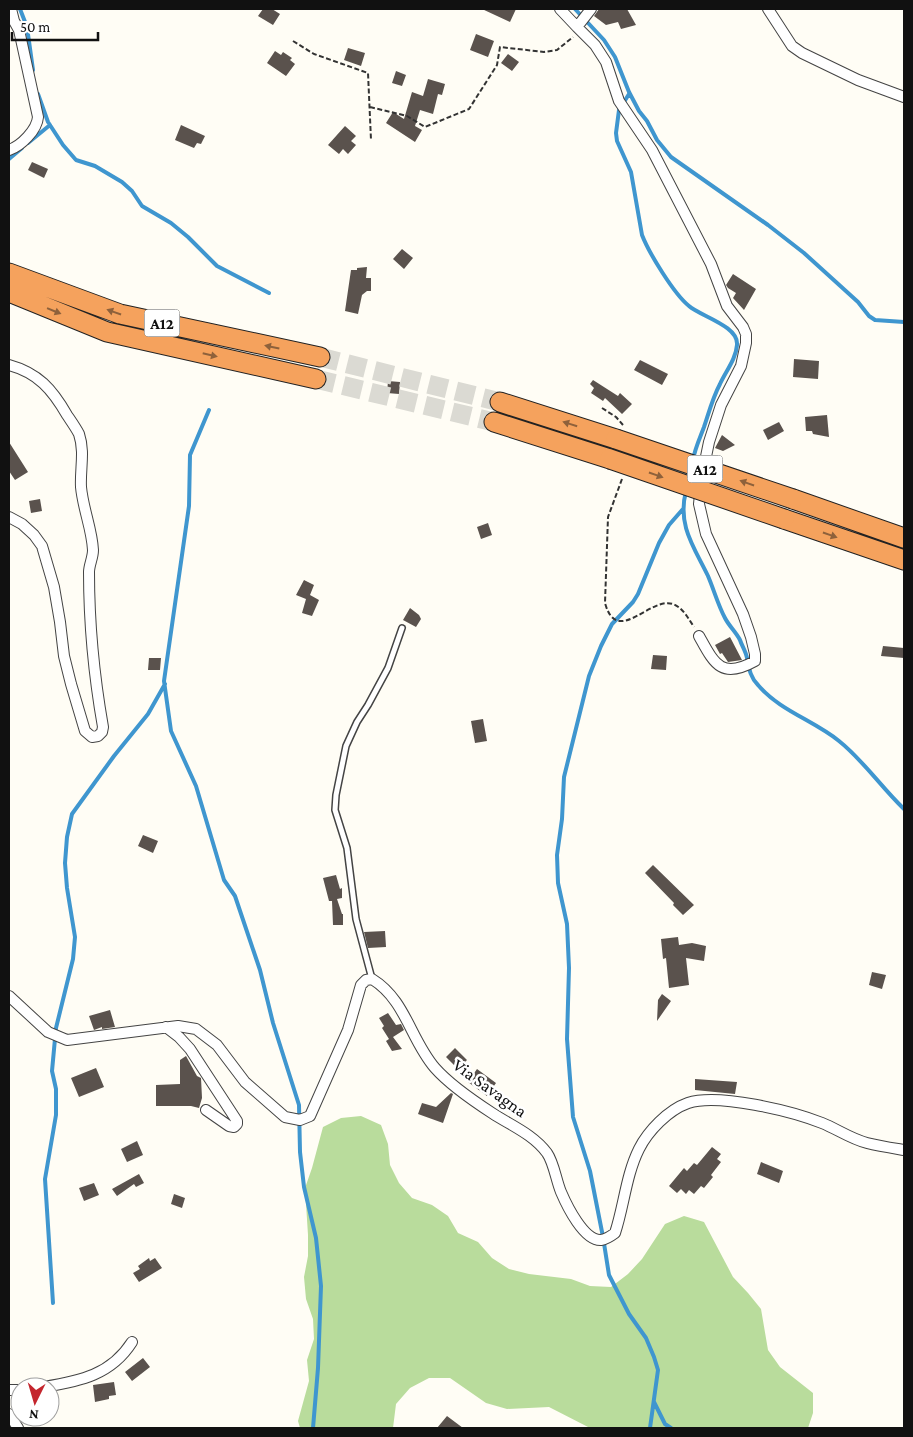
<svg xmlns="http://www.w3.org/2000/svg" width="913" height="1437" viewBox="0 0 913 1437" font-family="'Crimson Pro',serif">
  <rect width="100%" height="100%" fill="#fffdf5"/>
  <path fill="#b9dc9c" d="M361,1116L381,1125L388,1144L390,1165L399,1183L412,1198L432,1205L448,1216L458,1233L478,1242L492,1258L509,1269L529,1274L571,1279L590,1286L611,1287L628,1274L642,1259L665,1224L684,1216L704,1222L733,1277L748,1293L761,1309L768,1350L780,1367L813,1393V1413L808,1428H590L549,1407L507,1409L486,1403L450,1378H429L410,1388L396,1404L393,1428H300L298,1421L309,1381L307,1360L314,1339L313,1319L306,1299L304,1277L308,1256V1235L305,1188L312,1168L323,1127L341,1118Z"/>
  <g fill="none" stroke-linecap="round" stroke-linejoin="round">
    <path stroke="#3f96cf" stroke-width="4" d="M20,9L27,27L33,70
      M575,9L604,40L615,57L629,92L639,111L647,121L657,140L671,157L768,225L804,253L858,302L869,316L875,320L904,322
      M38,94L48,122L63,145L76,160L95,166L122,182L132,191L142,206L171,223L188,237L217,266L269,293
      M629,94L619,110L616,133L617,141L631,172L642,235C649,253 674,294 689,306C700,316 739,326 737,345C736,359 726,371 720,384C713,397 709,412 704,427C700,438 695,448 693,460
      M28,143L50,125
      M9,159L22,148
      M209,410L190,455L189,506L164,681L171,731L196,786L224,880L235,896L260,970L273,1023L299,1105L300,1152L304,1187L316,1238L321,1286L318,1368L313,1428
      M686,491C677,525 694,547 708,576C714,590 718,605 725,618C729,626 736,632 740,640C742,646 746,652 747,658C749,668 750,677 758,685C780,711 813,720 839,741C863,760 881,787 904,809
      M53,1303L45,1179L56,1115V1089L52,1071L56,1028L73,959L75,937L67,888L65,863L67,837L72,814L114,756L148,714L165,684
      M654,1402L665,1424L671,1428
      M650,1428L658,1370L654,1357L646,1338L629,1314L609,1275L603,1237L590,1171L573,1117L567,1039L569,968L567,924L558,883L557,855L562,819L564,777L589,676L601,646L612,624L633,602L638,594L659,543L669,525L683,509"/>
  </g>
  <path fill="#5a524d" d="M263,9H272L280,14L273,25L258,16Z
    M482,9H516L510,22Z
    M599,9H627L636,25L621,29L618,22L606,25L594,16Z
    M476,34L494,41L488,57L470,50Z
    M348,48L365,53L361,66L344,60Z
    M275,51L281,55L283,52L292,58L290,60L295,64L286,76L267,63Z
    M508,54L519,62L512,71L501,63Z
    M396,71L406,75L402,86L392,83Z
    M428,79L445,84L442,95L438,94L433,114L420,110L415,126L422,130L415,142L386,123L393,112L404,119L412,92L423,96Z
    M181,125L205,136L201,144L197,143L194,148L175,140Z
    M345,126L356,136L351,141L356,145L348,154L343,149L339,154L328,145Z
    M32,162L48,169L44,178L28,170Z
    M402,249L413,258L404,269L393,259Z
    M367,267L366,278H371V291H367L362,295L358,314L345,311L351,270H357V268Z
    M733,274L756,289L744,310L733,298L736,293L728,288L726,285Z
    M794,359L819,361L818,379L793,377Z
    M640,360L668,374L662,385L634,370Z
    M593,380L618,396L620,393L632,404L622,414L605,398L603,401L591,393L594,388L590,384Z
    M388,381L400,382L399,394L387,393Z
    M827,415L829,437L813,434L812,431H806L805,417Z
    M779,422L784,431L768,440L763,430Z
    M722,435L735,445L723,451L715,448Z
    M9,442L28,472L15,480L9,471Z
    M40,499L42,511L31,513L29,501Z
    M488,523L492,535L481,539L477,527Z
    M304,580L314,585L310,595L319,600L312,616L302,613L306,599L296,595Z
    M410,608L419,615L421,619L416,627L403,620Z
    M730,637L742,660L728,662L722,653L720,654L715,645Z
    M883,646L904,648V658L881,656Z
    M653,655L667,656L666,670L651,669Z
    M149,658H161L160,670H148Z
    M483,719L487,741L475,743L471,721Z
    M143,835L158,841L153,853L138,846Z
    M653,865L694,905L683,915L673,905L674,903L645,873Z
    M336,875L340,889L342,888V898L337,899L342,914H343V925H333L332,901H329L323,878Z
    M385,931L386,947L368,948L364,932Z
    M678,937L679,945L692,943L706,946L704,961L686,958L689,985L669,988L666,958L663,959L661,939Z
    M872,972L886,975L882,989L869,985Z
    M662,994L671,1001L657,1021L658,1000Z
    M110,1010L115,1027L102,1029V1027L94,1030L89,1016Z
    M388,1013L396,1025L401,1024L404,1030L393,1037L402,1049L392,1051L386,1041L389,1039L382,1028L384,1026L379,1018Z
    M455,1048L467,1060L458,1069L446,1057Z
    M186,1056L197,1076L201,1078L202,1098L199,1108L191,1106H156V1085L180,1084V1060Z
    M96,1068L104,1087L79,1097L71,1078Z
    M477,1069L496,1083L487,1096L468,1082Z
    M695,1079L737,1082L735,1094L695,1090Z
    M451,1093L453,1094L443,1123L418,1114L422,1103L436,1107Z
    M137,1141L143,1155L127,1162L121,1149Z
    M712,1147L721,1154L717,1159L721,1162L711,1175L713,1177L704,1188L701,1186L694,1194L689,1190L686,1194L681,1189L677,1193L669,1186L684,1168L687,1171L694,1163L697,1165Z
    M761,1162L783,1171L779,1183L757,1174Z
    M139,1174L144,1183L136,1187L134,1184L117,1196L112,1189Z
    M94,1183L99,1195L84,1201L79,1188Z
    M174,1194L185,1198L182,1208L171,1204Z
    M149,1258L150,1261L155,1258L162,1268L139,1282L133,1273L140,1269L138,1266Z
    M143,1358L150,1367L132,1381L125,1372Z
    M114,1382L116,1395L109,1396V1399L95,1402L93,1385Z
    M447,1416L463,1428H437Z"/>
  <g fill="none" stroke-linecap="round" stroke-linejoin="round">
    <path stroke="#dbdad3" stroke-width="19" stroke-dasharray="19 9" stroke-linecap="butt" d="M320,357L500,402
      M316,379L494,422"/>
    <g stroke="#444" stroke-width="8">
      <path id="lane" d="M372,979L356,919L347,848L335,810L336,795L346,746L357,722L368,705L388,668L402,628"/>
    </g>
    <g stroke="#444" stroke-width="12">
      <path id="street" d="M560,9L577,27
        M591,9L577,27L595,45L606,62L619,101L652,150L711,264L727,306L743,327L746,334V343L741,366L721,405L709,442L702,476L699,504L706,534L743,614L751,637L755,654V661C721,680 714,663 699,636
        M768,9L792,46L802,53L858,80L904,97
        M9,150C21,146 37,130 38,117L19,30L14,21L11,9
        M9,365C38,373 52,389 67,415C71,421 76,428 79,434C85,452 80,469 81,487C83,509 92,529 93,550C93,558 89,565 89,572C89,624 94,676 103,727L102,732L98,736L92,737L85,731L71,684L64,656L60,622L54,587L42,546L34,535L22,524L9,517
        M9,996L48,1032L67,1040L178,1026L196,1029L217,1045L245,1082L285,1117L300,1120L310,1116L348,1030L361,985L366,980L372,979C406,1000 410,1039 435,1068C450,1085 472,1100 492,1113C510,1125 533,1134 547,1153C554,1163 556,1180 561,1192C567,1206 584,1241 601,1240C607,1239 611,1236 615,1233C624,1206 626,1175 639,1149C648,1131 668,1110 688,1103C718,1093 792,1111 822,1123C837,1129 851,1139 867,1143C879,1146 892,1148 904,1150
        M166,1027L179,1037L190,1049L237,1121V1124L234,1127L229,1126L206,1110
        M44,1387C80,1381 111,1375 132,1342
        M9,1390H20
        M9,1414L18,1428"/>
    </g>
    <g stroke="#222" stroke-width="21">
      <path id="highway" d="M9,273L120,314L320,357
        M9,292L107,332L316,379
        M500,402L616,439
        M494,422L610,459
        M793,499L904,538
        M784,519L904,560"/>
    </g>
    <path stroke="#333" stroke-width="2" stroke-dasharray="5 2.5" stroke-linecap="butt" d="M293,41L314,54L368,73L371,140
      M370,107L407,116L425,127L469,109L497,65L500,47L544,52L557,50L573,37
      M602,408L616,417L623,425
      M622,479L608,517L605,603C617,647 650,596 673,604C683,608 688,618 694,627"/>
    <use href="#lane" stroke="#fff" stroke-width="5"/>
    <use href="#street" stroke="#fff" stroke-width="10"/>
    <use href="#highway" stroke="#f5a25d" stroke-width="19"/>
    <g stroke="#222" stroke-width="21" stroke-linecap="butt">
      <path id="highway-bridge" d="M616,439L793,499
        M610,459L784,519"/>
    </g>
    <use href="#highway-bridge" stroke="#f5a25d" stroke-width="19"/>
  </g>
  <defs><path id="oneway-solid" d="M-6-.8H1V-3.2L6.5 0L1 3.2V.8H-6Z" transform="scale(1.25)"/></defs>
  <g fill="#8e613b">
    <use href="#oneway-solid" transform="translate(54 311) rotate(22)"/>
    <use href="#oneway-solid" transform="translate(114 312) rotate(-161)"/>
    <use href="#oneway-solid" transform="translate(272 347) rotate(-168)"/>
    <use href="#oneway-solid" transform="translate(210 355) rotate(13)"/>
    <use href="#oneway-solid" transform="translate(570 424) rotate(-163)"/>
    <use href="#oneway-solid" transform="translate(656 475) rotate(19)"/>
    <use href="#oneway-solid" transform="translate(747 483) rotate(-161)"/>
    <use href="#oneway-solid" transform="translate(830 535) rotate(19)"/>
  </g>
  <g text-anchor="middle" stroke-width="5" stroke-linejoin="round" paint-order="stroke">
    <g fill="#fff" stroke="#585858" stroke-width="1">
      <rect x="144.5" y="309.5" width="35" height="27" rx="4"/>
      <rect x="687.5" y="455.5" width="35" height="27" rx="4"/>
    </g>
    <g font-size="16" font-weight="bold" fill="#111">
      <text x="162" y="329">A12</text>
      <text x="705" y="475">A12</text>
    </g>
    <g font-size="18" fill="#111" stroke="#fff">
      <text transform="translate(490 1088) rotate(36)" y="6">Via Savagna</text>
    </g>
  </g>
  <rect width="913" height="1437" fill="none" stroke="#111111" stroke-width="20"/>
  <g transform="translate(35 1402) rotate(185)"><circle r="24" fill="#ffffff" stroke="#a0a0a0"/>
  <path d="M0-4L9 19L0 12L-9 19Z" fill="#c4262e"/>
  <text y="-8" font-size="14" font-weight="bold" text-anchor="middle" fill="#111111">N</text>
  </g>
  <path d="M12 32v8h86v-8" fill="none" stroke="#111111" stroke-width="2.5"/>
  <text x="20" y="32" font-size="15" fill="#111111" stroke="#ffffff" stroke-width="4" paint-order="stroke">50 m</text>
</svg>
